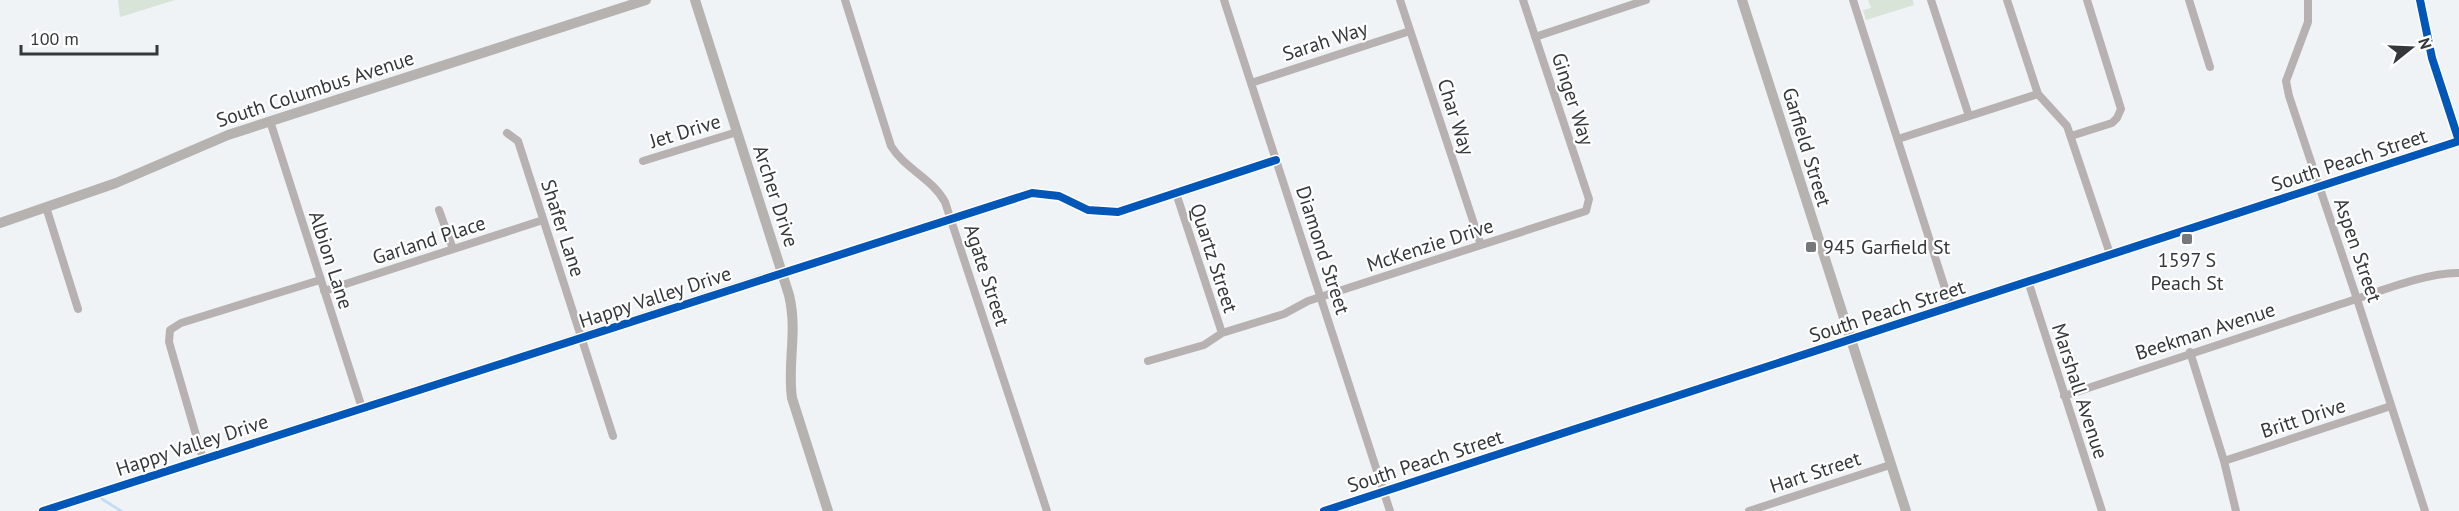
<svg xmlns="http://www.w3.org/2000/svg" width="2459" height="511" viewBox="0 0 2459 511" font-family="'PT Sans',sans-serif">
  <rect width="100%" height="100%" fill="#f0f3f6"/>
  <path fill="#d8e4d8" d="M118,0H175L120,17Z
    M1868,0H1913L1914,5L1866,20L1863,10L1871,8Z"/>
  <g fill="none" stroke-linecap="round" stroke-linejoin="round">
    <path stroke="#c5ddf0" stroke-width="3" d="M102,499L121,511"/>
    <path stroke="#b7b2b1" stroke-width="8" d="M845,0L891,146C905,169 932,178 945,202L1047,511
      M1224,0L1390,511
      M1400,0L1481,245
      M1853,0L1951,307
      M1931,0L1969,116
      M2007,0L2038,94L2067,126L2110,254
      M2189,0L2210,67
      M2308,0V22L2286,81L2289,96L2357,299L2425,511
      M2420,0L2432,58L2459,141
      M1535,37L1646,0
      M1251,83L1410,31
      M270,121L362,408
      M507,133L518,141L613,436
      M2071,136L2112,123L2117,118L2121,109L2087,0
      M1898,139L2038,94
      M643,161L737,132
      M1176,193L1222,333
      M46,207L78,309
      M439,210L453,249
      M782,273L1032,193L1059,196L1088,210L1118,212L1276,160
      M2028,281L2102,511
      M324,291L543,220
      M2190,352L2224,461L2236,511
      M1148,361L1204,345L1222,333L1284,314L1308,301L1586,211L1589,199L1523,0
      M2064,396C2156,365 2248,334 2341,304C2373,294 2426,272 2459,273
      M203,459L169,342L170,330L181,323L320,280
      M2224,461L2391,406
      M1749,511L1890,465"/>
    <path stroke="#b6b2b0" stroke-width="10" d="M695,0L789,295C798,333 787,362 792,398L828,511
      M1742,0L1906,511
      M0,223L116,183L228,135L646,0
      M43,511L782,273
      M1324,511L2459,141"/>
    <g stroke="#fff" stroke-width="11">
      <path id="cycleway" d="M43,511L1032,193L1059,196L1088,210L1118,212L1276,160
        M1324,511L2459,141L2432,58L2420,0"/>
    </g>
    <use href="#cycleway" stroke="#0057b8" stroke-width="8"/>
  </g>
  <g fill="#76797c" stroke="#fff" stroke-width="2">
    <rect x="2181" y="233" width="12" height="12" rx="3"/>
    <rect x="1805" y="241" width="12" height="12" rx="3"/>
  </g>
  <g text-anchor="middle" stroke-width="4.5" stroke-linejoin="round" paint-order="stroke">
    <g font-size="20" fill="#35383a" stroke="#fff">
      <text transform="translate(1325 41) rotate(-18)" y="7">Sarah Way</text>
      <text transform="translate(315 89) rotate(-18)" y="7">South Columbus Avenue</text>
      <text transform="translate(1573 99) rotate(72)" y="7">Ginger Way</text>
      <text transform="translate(1456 117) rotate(72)" y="7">Char Way</text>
      <text transform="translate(685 131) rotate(-17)" y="7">Jet Drive</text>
      <text transform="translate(1807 147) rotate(73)" y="7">Garfield Street</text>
      <text transform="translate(2349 160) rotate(-18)" y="7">South Peach Street</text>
      <text transform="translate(776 196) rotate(72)" y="7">Archer Drive</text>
      <text transform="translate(563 228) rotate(72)" y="7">Shafer Lane</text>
      <text transform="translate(429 240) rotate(-18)" y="7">Garland Place</text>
      <text transform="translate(1430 245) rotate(-18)" y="7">McKenzie Drive</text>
      <text transform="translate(1323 250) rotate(72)" y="7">Diamond Street</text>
      <text transform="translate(2358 250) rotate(71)" y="7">Aspen Street</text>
      <text transform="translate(1214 258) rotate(72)" y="7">Quartz Street</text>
      <text transform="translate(331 260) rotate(72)" y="7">Albion Lane</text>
      <text transform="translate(987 275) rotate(72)" y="7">Agate Street</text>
      <text transform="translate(655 297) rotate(-18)" y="7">Happy Valley Drive</text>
      <text transform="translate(1887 311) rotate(-18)" y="7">South Peach Street</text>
      <text transform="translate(2205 331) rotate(-18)" y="7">Beekman Avenue</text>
      <text transform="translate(2080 391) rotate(72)" y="7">Marshall Avenue</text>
      <text transform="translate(2303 418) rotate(-18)" y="7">Britt Drive</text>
      <text transform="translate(192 445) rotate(-18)" y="7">Happy Valley Drive</text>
      <text transform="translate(1425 461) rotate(-18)" y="7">South Peach Street</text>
      <text transform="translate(1815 472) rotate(-18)" y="7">Hart Street</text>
    </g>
    <g font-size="20" fill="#35383a" stroke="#fff" text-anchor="start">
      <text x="1823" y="254">945 Garfield St</text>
      <text x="2187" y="267" text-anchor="middle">1597 S<tspan x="2187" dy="23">Peach St</tspan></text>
    </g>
  </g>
  <g transform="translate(2411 48) rotate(72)" stroke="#ffffff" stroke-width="4.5" paint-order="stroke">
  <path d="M0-4.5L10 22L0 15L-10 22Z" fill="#35383a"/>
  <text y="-9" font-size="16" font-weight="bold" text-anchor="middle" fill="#35383a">N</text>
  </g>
  <path d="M21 45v9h136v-9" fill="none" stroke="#35383a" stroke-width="3"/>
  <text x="30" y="45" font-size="18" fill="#35383a" stroke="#ffffff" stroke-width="4.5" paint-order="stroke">100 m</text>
</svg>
